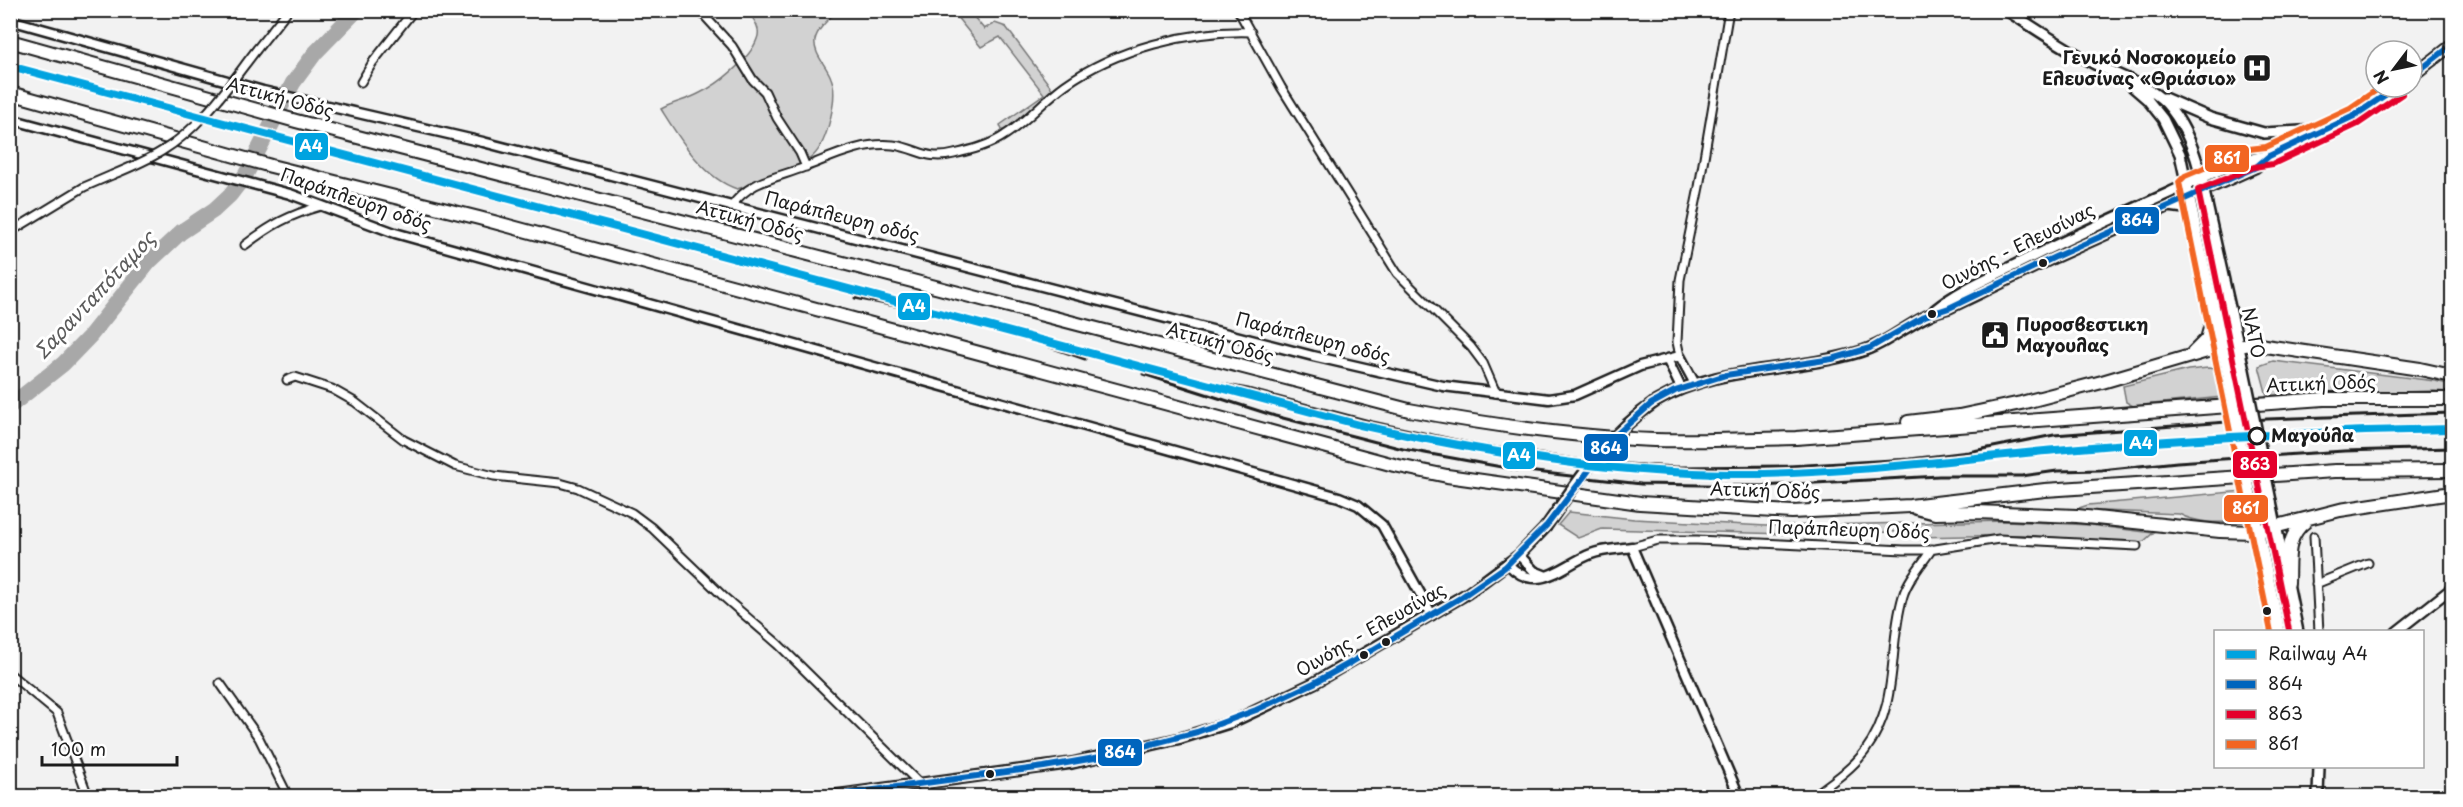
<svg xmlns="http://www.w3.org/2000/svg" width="2463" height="807" viewBox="0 0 2463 807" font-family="'Playpen Sans',sans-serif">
  <rect width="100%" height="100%" fill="#f2f2f2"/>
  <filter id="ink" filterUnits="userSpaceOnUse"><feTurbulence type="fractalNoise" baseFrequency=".0167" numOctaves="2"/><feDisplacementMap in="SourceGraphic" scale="12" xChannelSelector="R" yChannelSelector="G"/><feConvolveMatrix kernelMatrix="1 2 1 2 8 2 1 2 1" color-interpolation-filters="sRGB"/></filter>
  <g filter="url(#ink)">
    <path fill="#d2d2d2" stroke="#777" stroke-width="1.5" d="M751,11H837C830,18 817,29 815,40C813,54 827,66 831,78C839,96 827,143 813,156C801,168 781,170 766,176C756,179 748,187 737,189C703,178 680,139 661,109C673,102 688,100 700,93C719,84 750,59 757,39C761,30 755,21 750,14Z
      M952,11H969L984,29L995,23L1006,27L1053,90V93L1005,132L1002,130L1000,125L1044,94L1000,37L981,47Z
      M2273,361L2435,381L2452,385V392L2434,391L2267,396L2259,366Z
      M2208,368L2215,369L2222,397L2133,406L2126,402L2123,386L2188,370Z
      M2243,491L2248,521L2246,522C2223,522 2200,525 2179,514L2080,510L2079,508L2088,505Z
      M1569,512L1634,519L1766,526L2007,521L2090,525L2153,533L2144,541L2136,543L2021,535L1913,537L1911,531L1824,535L1602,529L1578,538L1558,525Z
      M2272,539L2292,631H2287L2266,540Z"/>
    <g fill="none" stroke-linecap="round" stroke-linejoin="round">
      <path stroke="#a8a8a8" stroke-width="16" d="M10,406L63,364L90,336L149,262L181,232L214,210L230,195L246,174L293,83L315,53L357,10"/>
      <g stroke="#1c1c1c" stroke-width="11">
        <path id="minor" d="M1238,10L1281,87L1397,273L1471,347L1483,363L1496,393
          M702,13L732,46L753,80L765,92L777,118L800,153L806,167
          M257,49L288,10
          M361,82L373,62L414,10
          M731,207C749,180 777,178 805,167C834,156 860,142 893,145C918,148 926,161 954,154C971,150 991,145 1005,135C1027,121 1044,100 1065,85C1115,49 1190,30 1251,32
          M10,232L84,187L112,175
          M245,245C271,225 289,215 321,206
          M1680,356L1677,342L1680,280L1699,187L1729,10
          M287,380L295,377L332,389L355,402L404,440L455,466L494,476L560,483L578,488L632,513L652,528L725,598L778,644L919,783
          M2314,536L2319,632
          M1632,547L1658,540H1697L1904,550H1929L1999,539L2137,546
          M2316,584L2368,563
          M10,674L57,713L88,796
          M220,683L259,738L288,796
          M1813,796C1831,783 1852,769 1865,751C1901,702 1887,650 1903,596C1908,579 1922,564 1932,549"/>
      </g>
      <g stroke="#1c1c1c" stroke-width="13">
        <path id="tertiary" d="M10,20L263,91L483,142L1313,356L1443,386L1549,399L1575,395L1640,366L1680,356L1694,382
          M10,119L260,186L290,194L395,233L1339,497L1358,505L1382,525L1432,615
          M1667,359L1681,388
          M1519,555L1534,571L1544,575
          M1508,564C1537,596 1562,565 1591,554C1603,549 1619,549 1632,547L1739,796
          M2396,632L2452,588
          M919,783L930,796"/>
      </g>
      <g stroke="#1c1c1c" stroke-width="14">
        <path id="secondary" d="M2006,10C2035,28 2063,48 2093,63C2117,76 2147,84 2166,103C2182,121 2193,146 2199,169L2244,370
          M2412,76L2452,45
          M2132,86L2147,99L2163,119L2180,154L2227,371
          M2164,98L2210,118L2264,133L2318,130
          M2169,206L2184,208L2194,220
          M1935,310C1959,290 1991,277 2019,263C2068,239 2118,216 2169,193C2200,179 2233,161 2267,156
          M1655,402C1720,364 1789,373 1859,352C1891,343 1916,315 1949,308L2055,257L2256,167L2269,156L2354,116L2397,87
          M2271,501L2298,632
          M2253,505L2280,632
          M830,796L1072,763L1181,738L1232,722L1314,683L1468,593L1519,555L1545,528
          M2318,796L2319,766"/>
      </g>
      <g stroke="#1c1c1c" stroke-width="16">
        <path id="motorway" d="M10,41L296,121L1409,410C1490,425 1572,437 1654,440C1701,441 1748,439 1796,438L2324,399H2452
          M10,93L271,166L479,218L1394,465L1447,476L1640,503L1792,512L1910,506L2045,490L2228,478L2335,471L2452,470
          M2193,353L2207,339L2215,311
          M1908,422L1959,416L2021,403L2102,382L2214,349L2252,344L2420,369L2452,376
          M1916,508L1935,513L1977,512L2077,516L2220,531L2254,532L2340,510L2452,493
          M2288,583C2289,560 2285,536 2306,521"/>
      </g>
      <use href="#minor" stroke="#fff" stroke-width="7"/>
      <use href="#tertiary" stroke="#fff" stroke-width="8"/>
      <use href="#secondary" stroke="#fff" stroke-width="9"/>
      <use href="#motorway" stroke="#fff" stroke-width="12"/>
      <path stroke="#1c1c1c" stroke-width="3" d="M855,298L955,318
        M1006,332L1085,359
        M1160,372L1248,389L1373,422L1479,445L1596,462L1676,467L1789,466L1910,459L1968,452L2054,435L2267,419L2452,413
        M1143,374L1275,416L1403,449L1518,470L1641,484L1762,486L1939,476H2022L2057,471L2101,470L2177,462L2344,451L2452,448"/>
      <g stroke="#1c1c1c" stroke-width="11" stroke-linecap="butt">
        <path id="minor-bridge" d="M112,175C129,168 146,161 162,151C202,127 229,85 257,49"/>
      </g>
      <g stroke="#1c1c1c" stroke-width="14" stroke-linecap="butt">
        <path id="secondary-bridge" d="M2244,370L2271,501
          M2227,371L2253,505
          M1545,528C1578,481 1607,435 1655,402"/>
      </g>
      <use href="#minor-bridge" stroke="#fff" stroke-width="7"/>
      <use href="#secondary-bridge" stroke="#fff" stroke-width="9"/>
      <g stroke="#fff" stroke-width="10">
        <path id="bus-1" d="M2412,76L2452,45
          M830,796L1044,767L1106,756L1197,732L1256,710L1314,683L1352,662L1460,598L1505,567L1547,525L1616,435L1651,404L1675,391L1726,375L1832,359L1870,348L1925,316L1949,308L2055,257L2256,167L2269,156L2354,116L2397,87"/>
      </g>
      <g stroke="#fff" stroke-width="10">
        <path id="bus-2" d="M2289,630L2198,190L2254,167L2273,164L2358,124L2402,94"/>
      </g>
      <g stroke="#fff" stroke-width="10">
        <path id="bus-3" d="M2271,632L2179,182L2185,176L2249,149L2266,147L2350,108L2381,87"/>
      </g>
      <use href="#bus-1" stroke="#0065bd" stroke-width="6"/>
      <use href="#bus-2" stroke="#e4002b" stroke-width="6"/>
      <use href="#bus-3" stroke="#f26522" stroke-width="6"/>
      <g stroke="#fff" stroke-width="12">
        <path id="rail-1" d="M10,66L1360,425C1482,452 1606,473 1731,474C1840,475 1948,460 2056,450C2187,438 2320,431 2452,429"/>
      </g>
      <use href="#rail-1" stroke="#00a3e0" stroke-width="8"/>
    </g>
  </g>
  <defs>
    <g id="hospital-square" transform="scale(1.5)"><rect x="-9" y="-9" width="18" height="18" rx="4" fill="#1c1c1c" stroke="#fff"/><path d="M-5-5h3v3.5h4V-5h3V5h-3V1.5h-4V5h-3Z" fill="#fff"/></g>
    <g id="civic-square" transform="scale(1.5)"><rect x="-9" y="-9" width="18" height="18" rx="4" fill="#1c1c1c" stroke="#fff"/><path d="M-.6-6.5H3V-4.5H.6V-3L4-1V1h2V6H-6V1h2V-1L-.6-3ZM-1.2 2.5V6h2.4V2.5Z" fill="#fff"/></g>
  </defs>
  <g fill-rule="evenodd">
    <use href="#hospital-square" x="2257" y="68"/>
    <use href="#civic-square" x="1995" y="335"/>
  </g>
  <g fill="#1c1c1c" stroke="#fff" stroke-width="2">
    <circle cx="2043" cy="263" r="5"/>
    <circle cx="1932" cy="314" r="5"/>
    <circle cx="2267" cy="611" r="5"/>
    <circle cx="1386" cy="642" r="5"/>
    <circle cx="1364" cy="655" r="5"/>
    <circle cx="990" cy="774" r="5"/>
  </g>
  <circle fill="#fff" stroke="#1c1c1c" stroke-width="3" cx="2257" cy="436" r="8"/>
  <g text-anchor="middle" stroke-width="6" stroke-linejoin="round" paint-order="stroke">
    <g font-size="18" font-weight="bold" fill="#1c1c1c" stroke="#fff" text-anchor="end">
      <text x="2236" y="64">Γενικό Νοσοκομείο<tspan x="2236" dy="21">Ελευσίνας «Θριάσιο»</tspan></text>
      <text x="2016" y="331" text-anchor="start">Πυροσβεστικη<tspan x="2016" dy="21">Μαγουλας</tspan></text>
    </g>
    <g font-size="18" fill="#1c1c1c" stroke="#fff">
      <text transform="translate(280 98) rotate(15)" y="6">Αττική Οδός</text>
      <text transform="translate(356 200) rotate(19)" y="6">Παράπλευρη οδός</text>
      <text transform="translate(842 217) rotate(14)" y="6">Παράπλευρη οδός</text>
      <text transform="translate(750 221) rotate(15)" y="6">Αττική Οδός</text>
      <text transform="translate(2018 247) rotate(-27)" y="6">Οινόης - Ελευσίνας</text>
      <text transform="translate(2253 333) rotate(78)" y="6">ΝΑΤΟ</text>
      <text transform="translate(1313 338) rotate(14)" y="6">Παράπλευρη οδός</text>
      <text transform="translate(1220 343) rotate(15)" y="6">Αττική Οδός</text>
      <text transform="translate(2321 384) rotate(-2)" y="6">Αττική Οδός</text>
      <text transform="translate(1765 491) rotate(2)" y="6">Αττική Οδός</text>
      <text transform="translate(1849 530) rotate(2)" y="6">Παράπλευρη Οδός</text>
      <text transform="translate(1371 630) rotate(-30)" y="6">Οινόης - Ελευσίνας</text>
    </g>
    <g font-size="18" font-weight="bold" fill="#1c1c1c" stroke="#fff" text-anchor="start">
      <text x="2271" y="442">Μαγούλα</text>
    </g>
    <g font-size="20" font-style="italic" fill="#5b5b5b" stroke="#fff">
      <text transform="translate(95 295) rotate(-47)" y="7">Σαρανταπόταμος</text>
    </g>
  </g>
  <g stroke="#fff" stroke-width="2">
    <rect x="294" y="132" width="35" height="29" rx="6" fill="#00a3e0"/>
    <rect x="2204" y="144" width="46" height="29" rx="6" fill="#f26522"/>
    <rect x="2114" y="206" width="46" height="29" rx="6" fill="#0065bd"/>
    <rect x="897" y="292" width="34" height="29" rx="6" fill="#00a3e0"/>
    <rect x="2123" y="429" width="35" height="28" rx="6" fill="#00a3e0"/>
    <rect x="1583" y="433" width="46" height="29" rx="6" fill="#0065bd"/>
    <rect x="1502" y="441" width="34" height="29" rx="6" fill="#00a3e0"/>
    <rect x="2232" y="450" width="46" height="29" rx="6" fill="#e4002b"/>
    <rect x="2223" y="494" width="46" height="29" rx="6" fill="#f26522"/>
    <rect x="1097" y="738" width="46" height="29" rx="6" fill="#0065bd"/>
  </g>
  <g font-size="16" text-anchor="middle" font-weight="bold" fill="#fff">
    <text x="311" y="152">A4</text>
    <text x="2227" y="164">861</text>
    <text x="2137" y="226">864</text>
    <text x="914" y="312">A4</text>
    <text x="2141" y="449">A4</text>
    <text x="1606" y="454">864</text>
    <text x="1519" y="461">A4</text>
    <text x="2255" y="470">863</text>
    <text x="2246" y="514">861</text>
    <text x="1120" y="758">864</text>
  </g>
  <rect width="2463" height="807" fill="none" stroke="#fff" stroke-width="36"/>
  <rect x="18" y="18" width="2427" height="771" fill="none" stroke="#1c1c1c" stroke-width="2" filter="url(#ink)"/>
  <rect x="2214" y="630" width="210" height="138" fill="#ffffff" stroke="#a4a4a4" stroke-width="1.5"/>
  <rect x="2226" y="650" width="30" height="9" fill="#00a3e0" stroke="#a4a4a4" stroke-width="1.5"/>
  <text x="2268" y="660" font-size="18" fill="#1c1c1c">Railway A4</text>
  <rect x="2226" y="680" width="30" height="9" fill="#0065bd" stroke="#a4a4a4" stroke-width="1.5"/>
  <text x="2268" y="690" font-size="18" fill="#1c1c1c">864</text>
  <rect x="2226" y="710" width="30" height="9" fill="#e4002b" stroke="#a4a4a4" stroke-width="1.5"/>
  <text x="2268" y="720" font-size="18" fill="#1c1c1c">863</text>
  <rect x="2226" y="740" width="30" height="9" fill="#f26522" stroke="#a4a4a4" stroke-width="1.5"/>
  <text x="2268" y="750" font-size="18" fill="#1c1c1c">861</text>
  <g transform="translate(2394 69) rotate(238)"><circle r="28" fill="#ffffff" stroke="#a4a4a4" stroke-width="1.5"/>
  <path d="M0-4.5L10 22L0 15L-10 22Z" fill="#1c1c1c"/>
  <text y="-9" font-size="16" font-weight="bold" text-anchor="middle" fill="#1c1c1c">N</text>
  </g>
  <path d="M42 756v9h135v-9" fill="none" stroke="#1c1c1c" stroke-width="3"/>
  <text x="51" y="756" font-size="18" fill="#1c1c1c" stroke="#ffffff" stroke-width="4.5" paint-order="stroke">100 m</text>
</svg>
